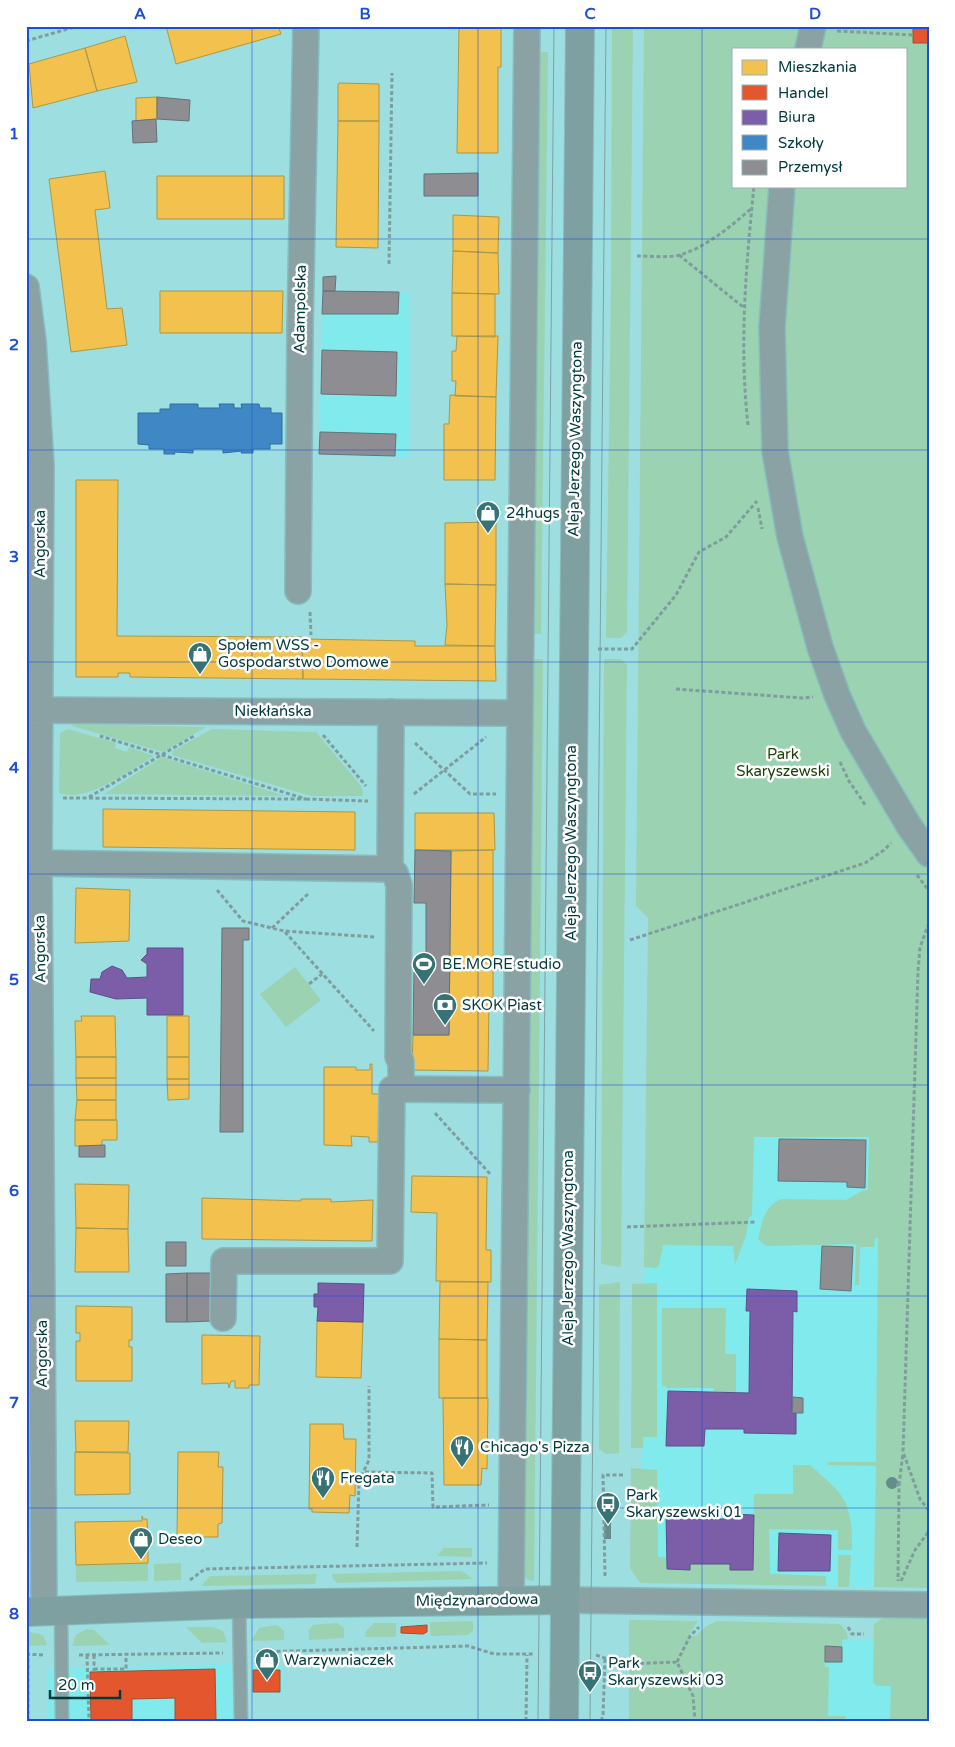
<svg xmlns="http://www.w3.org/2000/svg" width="955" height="1747" viewBox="0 0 955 1747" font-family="'Varela Round',sans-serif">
  <rect width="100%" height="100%" fill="#9ddee0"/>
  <path fill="#80eaed" d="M323,291L409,293V458L319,454Z
    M749,1122L880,1123L874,1587L640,1583L645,1228Z
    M717,1636L929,1641V1721H718Z
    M232,1664L233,1721H48V1669Z
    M252,1665H283L284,1694H252Z"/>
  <path fill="#9bd2b1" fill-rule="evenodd" d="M612,26H633L627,632L621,638H606L611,288Z
    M644,26H929V1588L874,1587L876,1466L827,1465L829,1462H876L878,1238H875L874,1247H860L859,1285H855L856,1244L766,1246L758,1239C762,1223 764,1206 781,1199L846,1200L862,1191L868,1190L869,1137H754L752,1216L749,1217L746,1236L735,1264L733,1246L663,1245L659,1265L656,1268L644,1267L648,918L636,906ZM734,49H906V186H734Z
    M537,52H548L541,634H532Z
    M532,659H543L534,1581L528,1580L521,1573Z
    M604,659H620L627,665L621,1267L601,1264Z
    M73,724L206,727L163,752L72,726Z
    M68,729L116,743L115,748L127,752L129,747L154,756C131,769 86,804 59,793L60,733Z
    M212,729L316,732L362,787L363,796H311L172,755L173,751Z
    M162,757L285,796L104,794Z
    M295,967L321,1000L286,1027L260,994Z
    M620,1282L619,1453L606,1454L599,1449V1285Z
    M657,1283V1437H643V1448H631L632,1284Z
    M662,1308H726L725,1354H736V1393H714V1388H666V1386H662Z
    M793,1465H810C846,1497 852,1501 852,1550H838V1530L769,1529L770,1574L826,1576V1586L640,1583L630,1568L631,1468L657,1470L658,1557H666L667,1569L689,1570L690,1564H730V1570H753L754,1494H793Z
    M444,1548H472V1557L437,1556Z
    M838,1555H851L849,1587H838Z
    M148,1563V1581L76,1582V1565Z
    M181,1563V1580L154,1581V1564Z
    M462,1571L473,1579L337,1583L333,1579L332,1574Z
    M317,1574L315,1584L201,1586L210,1576Z
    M887,1615L929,1616V1721H890L891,1686H877L873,1682L874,1624Z
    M629,1620L698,1621L688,1636H696L705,1627L717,1621L840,1624L846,1631L848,1639L842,1640V1647L825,1646V1667H829L828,1716H846L845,1721H629V1667H644V1660H629Z
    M473,1621V1630L468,1635L431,1636L430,1622Z
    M337,1623L344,1628V1638L309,1640V1630L313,1625Z
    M374,1623H396V1637H365L366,1631Z
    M277,1625L284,1631V1640L251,1641L259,1628Z
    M186,1627H213L223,1631L227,1642L202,1643Z
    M87,1629L94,1630L110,1645L72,1646L76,1635Z
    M26,1631L43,1635L47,1645L26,1646Z"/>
  <path fill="#f2c14e" stroke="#a99849" d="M166,26H278L281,34L176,64Z
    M459,26H501V67H498V153H457Z
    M125,36L137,82L97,91L85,48Z
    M85,48L97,91L33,108L29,64Z
    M339,83L379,84V121H338V85Z
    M157,97V119L136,121V98Z
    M338,121H379L378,248L336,247Z
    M105,171L110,208L95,210L107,309L122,308L127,345L71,352L49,179Z
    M157,176H284V219H157Z
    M453,215L499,217L498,253L453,251Z
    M453,251L498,253L499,294L452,293Z
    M160,291H283L282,333H160Z
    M452,293L495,294V337L452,336Z
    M457,336H498L496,397L455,396L456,381H452V351H456Z
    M450,395L496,397L495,480H444V424H449Z
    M76,480H118L117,636L302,637L303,679L130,677V673H118V677H76Z
    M496,522V585L445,584V523Z
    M445,584L496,585L495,646L445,645L447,625Z
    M302,639L415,641V646H495L496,681L303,679Z
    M103,809L355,812V850L103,847Z
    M415,813H494L495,850H415Z
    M493,850V998L489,997L488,1071L412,1070L413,1035H449L451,851Z
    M76,888L130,890L129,941L75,943Z
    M81,1016H115L116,1057H76L75,1021H82Z
    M167,1016H189V1057H167Z
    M76,1057H116V1078H76Z
    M167,1057H189V1079H167Z
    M370,1064H372V1094H379L378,1142H369V1137L351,1136L352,1146L324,1145V1067H356V1070H370Z
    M76,1078H116V1100H77Z
    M167,1079H189V1099L168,1100Z
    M77,1100H116V1120H75Z
    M75,1120H117V1140H102V1145L97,1146H75Z
    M412,1176L487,1177L486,1250H491V1282L436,1281L437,1213L411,1212Z
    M75,1184L129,1185L128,1229L76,1228Z
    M202,1198L301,1201V1199H331V1202L373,1200L372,1241L202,1239Z
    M76,1228L128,1229L129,1272H75Z
    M440,1282H488L487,1340L439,1339Z
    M76,1306L132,1307V1340H129V1347H132V1381H76V1341H80V1333H76Z
    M317,1321L363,1322L361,1378L316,1377Z
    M202,1335L260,1336L259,1385H249V1388H235V1381H231L229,1388L228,1383L202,1384Z
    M439,1339L487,1340V1398H439Z
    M443,1398H488L487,1469L482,1468L481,1485H444Z
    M75,1421H129L128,1452H76Z
    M310,1424H343L344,1439H356L355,1496L350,1495L349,1513L312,1512V1509H309Z
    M75,1452L130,1453V1494L75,1495Z
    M178,1452H219L218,1467H223L222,1523L218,1524V1537H177Z
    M142,1516L143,1519H147L148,1540L153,1539L148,1541V1563L76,1565L75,1522L142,1521Z"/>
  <path fill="#e4572e" stroke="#a04e32" d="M911,26H929V43H913V26Z
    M427,1625V1632L423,1634L401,1633V1627Z
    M215,1669L216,1721H175V1698L132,1699V1721H91L90,1672Z
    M253,1670H280V1692H253Z"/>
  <path fill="#7b5ea7" stroke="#565387" d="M147,948H183V1015H147V998L116,999L90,992L91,979H100L102,972L112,966L122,970L127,978L147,977V964L141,960L147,954Z
    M318,1283L364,1284L363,1322L317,1321L318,1307H314V1294H318Z
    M747,1289L797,1291V1312L793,1311L792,1413H796V1434L744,1433V1429H705L704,1446H666L668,1391L749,1393L750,1311H746Z
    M666,1514H689L690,1519H730V1514L754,1515L753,1570H730V1564H690V1570L667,1569Z
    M779,1533L831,1535L830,1571H778Z"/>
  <path fill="#3f88c5" stroke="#2c719c" d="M170,404H198V408H220L219,404H234V408H242L241,404H259L260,408H271V413H282V444H270V449H253V453H241L242,451L223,453V449H193V453L174,452L175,454H164V449H149V445L138,444V413H160V409H170Z"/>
  <path fill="#8d8d92" stroke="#637478" d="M157,97L190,100L189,121L157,119Z
    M156,119L157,142L133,143L132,121Z
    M478,173V196H424V174Z
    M336,276L335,291H323V277Z
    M323,291L399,292L398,314H322Z
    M322,350L397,352L396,396L321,394Z
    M320,432L396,434L395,456L319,454Z
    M415,850L451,851L449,1035H413L414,972H426V903H414Z
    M222,928H249V940H243V1132H220Z
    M779,1139L866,1140L865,1188L847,1187V1182L778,1181Z
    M105,1145V1157H79V1146Z
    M166,1242H186V1266H166Z
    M822,1246L853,1247L851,1291L820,1289Z
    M187,1273V1322H166V1274Z
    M187,1273H211V1321L187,1322Z
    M793,1397L803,1398V1413H792Z
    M825,1646L842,1647V1662H825Z"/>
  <path fill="#638c8b" d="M886 1483a6 6 0 1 1 12 0a6 6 0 1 1-12 0Z
    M604,1514H611V1539H604Z"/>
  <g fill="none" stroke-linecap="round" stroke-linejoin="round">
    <g stroke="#86bcbd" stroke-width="15">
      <path id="lane" d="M239,1604L241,1721
        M61,1611L62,1721"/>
    </g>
    <g stroke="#86bcbd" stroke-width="28">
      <path id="street" d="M808,49L813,26
        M782,186L772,327L775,451L790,537L820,647L837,695L853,731L909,826L929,854
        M26,287L33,341L41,466L39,863L44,1611
        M298,591L300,327L306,26
        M26,710L520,713
        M39,863L390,869L395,873L399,885L398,1057L401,1061V1089
        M390,869L391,712
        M223,1318L224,1261H390L392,1089L517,1090
        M511,1600L527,26
        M565,1600L929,1605"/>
    </g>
    <g stroke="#86bcbd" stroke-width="30">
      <path id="secondary" d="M26,1612L239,1604L565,1600
        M564,1721L580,26"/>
    </g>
    <path stroke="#809d9e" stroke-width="3" stroke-dasharray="4 2.5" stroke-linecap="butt" d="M837,31L913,35
      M26,41L78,26
      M679,255L743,307
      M637,256C651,256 668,258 680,255C708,246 731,226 752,208
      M389,264L392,73
      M748,425C739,345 746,266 754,186
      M758,508L762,529
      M310,612L311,635
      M598,649H632L676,595L699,552L726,537L757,501
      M676,689L802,698L813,697
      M323,735L366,786
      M415,743L470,794H496
      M840,762L849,781L866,806
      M414,794L486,737
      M89,797L194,736
      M63,798L306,799L100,736
      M306,799L368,801
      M917,875L929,891
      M217,890L243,921L284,931L375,937
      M929,923L920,947L918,971L903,1452L920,1499L929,1511
      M272,928L309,893
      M285,932L374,1031
      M630,940L865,863L884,850L891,843
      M309,984L322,974
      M435,1113L491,1175
      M627,1227L756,1222
      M365,1472L432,1473L433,1507L489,1505
      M896,1485H899L898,1581
      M899,1485L903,1453
      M357,1547L359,1481L369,1460V1386
      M605,1576L603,1475H625
      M190,1580L205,1569L487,1563
      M901,1581L915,1550L929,1531
      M848,1627L852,1634H864
      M257,1652L468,1646L494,1654H533
      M26,1654L43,1655
      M79,1655L223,1653
      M87,1655L89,1721
      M94,1655V1672
      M596,1655L623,1664L677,1662L693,1696L695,1721
      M677,1662L690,1636L699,1627
      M94,1669H126V1655
      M28,1721V1654
      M526,1721L527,1655
      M601,1721L603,1716L605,1658"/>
    <use href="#lane" stroke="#8aa2a3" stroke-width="12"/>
    <use href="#street" stroke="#8aa2a3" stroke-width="25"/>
    <use href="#secondary" stroke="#7fa0a0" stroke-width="28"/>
    <path stroke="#7da2a3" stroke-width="1" d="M538,1721L554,26
      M590,1721L606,26"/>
  </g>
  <path fill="none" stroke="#1d4ed8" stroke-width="1" stroke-opacity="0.55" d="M252,26V1721M478,26V1721M702,26V1721M26,239H929M26,450H929M26,662H929M26,874H929M26,1085H929M26,1296H929M26,1508H929"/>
  <defs>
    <g id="shop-pin" transform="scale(1.25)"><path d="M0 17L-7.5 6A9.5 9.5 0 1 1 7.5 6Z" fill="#377375" stroke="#fff"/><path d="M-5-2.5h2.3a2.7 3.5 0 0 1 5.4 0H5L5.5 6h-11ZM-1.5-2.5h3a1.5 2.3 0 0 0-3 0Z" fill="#fff"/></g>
    <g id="stadium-pin" transform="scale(1.25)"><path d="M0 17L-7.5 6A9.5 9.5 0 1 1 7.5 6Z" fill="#377375" stroke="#fff"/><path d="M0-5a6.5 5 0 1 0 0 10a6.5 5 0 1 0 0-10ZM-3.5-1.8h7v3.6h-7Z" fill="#fff"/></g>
    <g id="bank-pin" transform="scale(1.25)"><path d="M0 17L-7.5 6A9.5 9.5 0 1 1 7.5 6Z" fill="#377375" stroke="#fff"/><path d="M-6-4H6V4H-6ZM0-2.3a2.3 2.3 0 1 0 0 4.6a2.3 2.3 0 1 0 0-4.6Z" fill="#fff"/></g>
    <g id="restaurant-pin" transform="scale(1.25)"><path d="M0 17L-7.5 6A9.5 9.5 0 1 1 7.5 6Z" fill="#377375" stroke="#fff"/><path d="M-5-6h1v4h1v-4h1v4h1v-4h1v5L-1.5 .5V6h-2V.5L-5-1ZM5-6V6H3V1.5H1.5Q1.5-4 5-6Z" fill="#fff"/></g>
    <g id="bus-pin" transform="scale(1.25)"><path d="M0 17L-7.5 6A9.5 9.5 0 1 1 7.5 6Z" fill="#377375" stroke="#fff"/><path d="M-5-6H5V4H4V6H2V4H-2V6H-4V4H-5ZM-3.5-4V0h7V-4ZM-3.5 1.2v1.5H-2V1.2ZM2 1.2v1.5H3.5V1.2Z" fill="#fff"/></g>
  </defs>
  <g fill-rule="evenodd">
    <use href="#shop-pin" x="488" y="513"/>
    <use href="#shop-pin" x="200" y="654"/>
    <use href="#stadium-pin" x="424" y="964"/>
    <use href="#bank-pin" x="445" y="1005"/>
    <use href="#restaurant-pin" x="462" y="1447"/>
    <use href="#restaurant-pin" x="323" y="1478"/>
    <use href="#bus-pin" x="608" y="1504"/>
    <use href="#shop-pin" x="141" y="1539"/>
    <use href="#shop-pin" x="267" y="1660"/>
    <use href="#bus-pin" x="590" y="1672"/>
  </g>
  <g text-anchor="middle" stroke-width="5" stroke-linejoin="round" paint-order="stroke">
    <g font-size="15" fill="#003a3c" stroke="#fff">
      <text transform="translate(300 309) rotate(-89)" y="5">Adampolska</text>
      <text transform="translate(575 439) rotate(-89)" y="5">Aleja Jerzego Waszyngtona</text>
      <text transform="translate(40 544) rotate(-90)" y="5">Angorska</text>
      <text x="273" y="716">Niekłańska</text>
      <text transform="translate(571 843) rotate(-90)" y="5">Aleja Jerzego Waszyngtona</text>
      <text transform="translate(40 949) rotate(-91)" y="5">Angorska</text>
      <text transform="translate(568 1248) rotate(-90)" y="5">Aleja Jerzego Waszyngtona</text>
      <text transform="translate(42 1354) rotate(-90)" y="5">Angorska</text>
      <text transform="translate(477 1600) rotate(-1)" y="5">Międzynarodowa</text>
    </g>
    <g font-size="15" fill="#003a3c" stroke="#fff" text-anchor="start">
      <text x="506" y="518">24hugs</text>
      <text x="218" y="650">Społem WSS -<tspan x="218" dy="17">Gospodarstwo Domowe</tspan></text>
      <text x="442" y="969">BE.MORE studio</text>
      <text x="462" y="1010">SKOK Piast</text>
      <text x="480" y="1452">Chicago's Pizza</text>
      <text x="340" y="1483">Fregata</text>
      <text x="626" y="1500">Park<tspan x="626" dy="17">Skaryszewski 01</tspan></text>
      <text x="158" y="1544">Deseo</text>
      <text x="284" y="1665">Warzywniaczek</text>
      <text x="608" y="1668">Park<tspan x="608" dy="17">Skaryszewski 03</tspan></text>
    </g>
    <g font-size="15" fill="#193f05" stroke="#fff">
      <text x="783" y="759">Park<tspan x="783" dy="17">Skaryszewski</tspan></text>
    </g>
  </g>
  <rect width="955" height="1747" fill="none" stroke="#ffffff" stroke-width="55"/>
  <rect x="732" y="48" width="175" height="140" fill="#ffffff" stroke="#99b0b1"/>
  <rect x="742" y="60" width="25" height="15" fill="#f2c14e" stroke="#99b0b1"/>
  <text x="778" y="72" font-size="15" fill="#003a3c">Mieszkania</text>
  <rect x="742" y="85" width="25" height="15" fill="#e4572e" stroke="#99b0b1"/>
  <text x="778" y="98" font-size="15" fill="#003a3c">Handel</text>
  <rect x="742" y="110" width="25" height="15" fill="#7b5ea7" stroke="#99b0b1"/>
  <text x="778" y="122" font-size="15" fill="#003a3c">Biura</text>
  <rect x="742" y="135" width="25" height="15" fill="#3f88c5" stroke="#99b0b1"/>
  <text x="778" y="148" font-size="15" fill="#003a3c">Szkoły</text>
  <rect x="742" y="160" width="25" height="15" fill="#8d8d92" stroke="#99b0b1"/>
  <text x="778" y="172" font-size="15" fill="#003a3c">Przemysł</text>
  <path d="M50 1690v8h70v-8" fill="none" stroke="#003a3c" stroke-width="2.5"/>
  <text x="58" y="1690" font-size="15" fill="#003a3c" stroke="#ffffff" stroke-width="4" paint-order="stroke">20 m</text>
  <rect x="28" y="28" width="900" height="1692" fill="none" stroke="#1d4ed8" stroke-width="2"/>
  <g font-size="16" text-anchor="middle" font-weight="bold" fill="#1d4ed8">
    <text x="140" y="19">A</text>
    <text x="365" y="19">B</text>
    <text x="590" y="19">C</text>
    <text x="815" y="19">D</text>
    <text x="14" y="139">1</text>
    <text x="14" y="350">2</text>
    <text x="14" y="562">3</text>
    <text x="14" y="773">4</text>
    <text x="14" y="985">5</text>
    <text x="14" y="1196">6</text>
    <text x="14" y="1408">7</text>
    <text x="14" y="1619">8</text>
  </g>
</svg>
